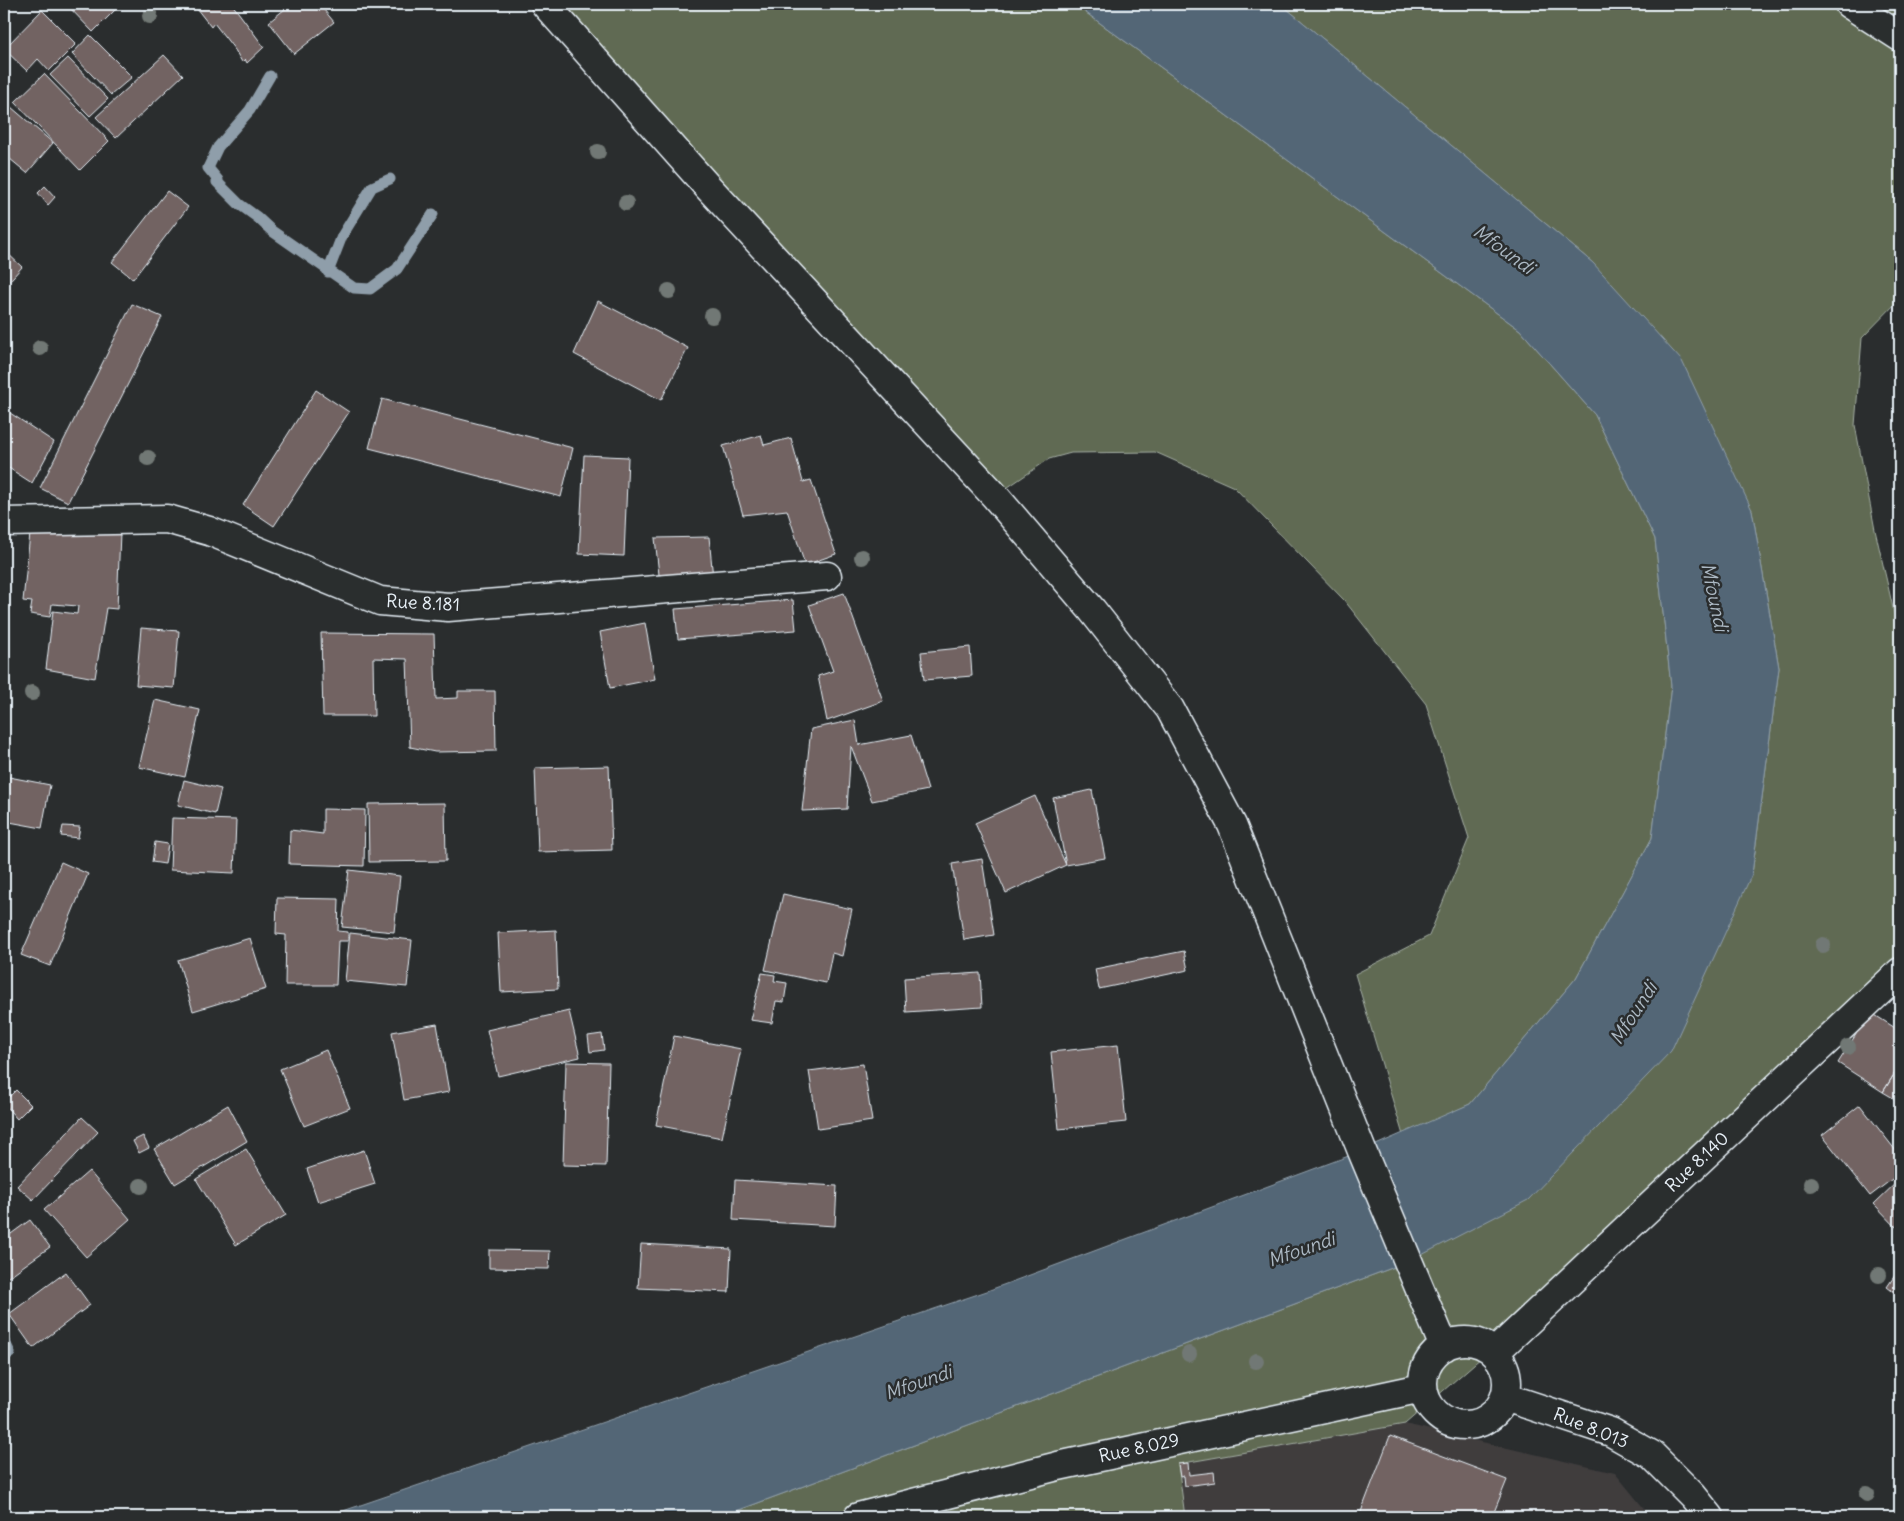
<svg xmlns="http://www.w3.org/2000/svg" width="1904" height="1521" viewBox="0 0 1904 1521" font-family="Delius,sans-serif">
  <rect width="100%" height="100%" fill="#2a2d2e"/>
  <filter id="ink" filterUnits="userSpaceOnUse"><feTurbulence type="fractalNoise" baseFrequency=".02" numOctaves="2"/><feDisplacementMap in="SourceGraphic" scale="10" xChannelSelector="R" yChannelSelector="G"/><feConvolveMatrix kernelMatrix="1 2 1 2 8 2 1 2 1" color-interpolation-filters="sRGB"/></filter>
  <g filter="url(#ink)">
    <path fill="#403d3e" d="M1405,1424L1615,1473L1651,1517H1185L1178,1464Z"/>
    <path fill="#616b52" stroke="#a4aea5" d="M545,4H1074L1520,330L1595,415L1655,539L1671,686L1652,838L1576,978L1470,1104L1403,1135L1355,974L1429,936L1469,838L1426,704L1344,600L1234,487L1155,452L1071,453L1049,459L995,496Z
      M1281,4H1900V299L1862,338L1855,425L1875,530L1896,621L1900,629V972L1590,1263L1405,1424L1178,1464L1185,1517H720L1408,1262L1752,874L1779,668L1752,510L1593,263Z"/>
    <path fill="#536676" stroke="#8f9eaa" d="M1074,4H1281L1593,263L1682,361L1752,510L1779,668L1752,874L1671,1051L1528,1200L1408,1262L720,1517H330L346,1510L987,1291L1362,1151L1470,1104L1576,978L1652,838L1671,686L1655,539L1595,415L1520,330Z"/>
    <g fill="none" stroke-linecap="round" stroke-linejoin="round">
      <path stroke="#8f9eaa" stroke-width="11" d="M270,76L250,110L218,147L208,168L218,180L217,182L239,204L257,217L272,231L354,288L370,289L397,269L433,214
        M328,272L342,236L372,187L390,179
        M4,1340L10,1353"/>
    </g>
    <path fill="#726362" stroke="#e8f1f8" d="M66,4H121L93,32Z
      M193,4H232L264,47L247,63L245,59L242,62L235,50L214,23L211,27Z
      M291,4H319L334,22L294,54L269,22Z
      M42,10L76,44L49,71L38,59L27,71L4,49Z
      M90,35L132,77L111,95L72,54Z
      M164,55L183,75L116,138L96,117Z
      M68,58L108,99L90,116L50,75Z
      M44,74L109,141L80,170L15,102Z
      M11,107L53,143L27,173L4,154V116Z
      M45,186L55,197L48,205L38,193Z
      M167,191L188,207L133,279L112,262Z
      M4,250L22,267L4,287Z
      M598,301L688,348L661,400L574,354Z
      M132,304L162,317L68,502L40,488Z
      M316,390L349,412L274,526L243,505Z
      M382,399L573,448L561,497L369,448Z
      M4,409L54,442L32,483L4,465Z
      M761,435L764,445L791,438L803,482L811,480L836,554L805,565L787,510L743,515L723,446Z
      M584,455L628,457L624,556L579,554Z
      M120,532L117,609L106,608L95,678L46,669L53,611L77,614L78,606L52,604L50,617L30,614L32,602L23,601L30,534Z
      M709,537L713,578L660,584L655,538Z
      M844,593L883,701L827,721L818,676L833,671L809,605Z
      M793,600L796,630L678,639L675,609Z
      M645,623L655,679L610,688L600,632Z
      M141,628L179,631L174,688L136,685Z
      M321,633L434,634L436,699L458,698V691H495L496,751L435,752L410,747L407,659L373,658L374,716H323Z
      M970,647L972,676L924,680L921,652Z
      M4,673L10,674L4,707Z
      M155,700L200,710L185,777L139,767Z
      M855,720L859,745L911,735L928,790L872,801L851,746L847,809L802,811L811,729Z
      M609,766L612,850L538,852L535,768Z
      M4,776L50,785L42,828L4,821Z
      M184,780L221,789L215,814L178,805Z
      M1092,790L1105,858L1066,865L1053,798Z
      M1035,796L1066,865L1006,893L975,823Z
      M445,803L446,861L369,862L368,804Z
      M323,809L365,810L364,866L289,864L290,830L323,834Z
      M172,818L236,820L234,873L170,870Z
      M63,826L80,827L78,838L61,836Z
      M155,842L168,844L165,864L152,862Z
      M982,859L994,935L964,940L952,864Z
      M61,862L88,874L50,966L21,955Z
      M349,870L400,876L394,932L342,927Z
      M783,894L852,909L842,956L832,953L826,983L765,970Z
      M277,898L339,899L338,931L348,932V941H338L336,985H285L286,935L276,934Z
      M556,930L558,989L501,992L498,933Z
      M350,933L412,940L407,987L345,981Z
      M250,938L266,989L193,1011L178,960Z
      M1184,951L1188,970L1099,989L1095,969Z
      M762,973L775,975L774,981L787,983L784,1002L776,1001L772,1023L750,1020Z
      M980,973L982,1007L906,1012L904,978Z
      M569,1011L580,1057L498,1076L487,1030Z
      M1870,1012L1900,1031V1065L1883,1092L1838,1063Z
      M437,1024L449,1092L404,1100L392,1032Z
      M602,1034L604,1050L590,1052L588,1036Z
      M674,1036L741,1049L722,1138L656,1125Z
      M1118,1045L1126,1122L1059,1129L1051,1052Z
      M326,1050L350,1108L304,1126L280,1069Z
      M566,1062L609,1063L606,1166L563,1165Z
      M863,1064L872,1121L818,1129L809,1071Z
      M1900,1065V1102L1883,1092Z
      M16,1090L31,1105L17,1119L4,1104V1102Z
      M228,1105L247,1141L175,1184L154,1149Z
      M1860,1105L1900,1156V1173L1870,1196L1822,1135Z
      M82,1117L98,1132L33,1200L17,1186Z
      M143,1136L149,1148L139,1153L133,1141Z
      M246,1149L286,1215L236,1245L196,1179Z
      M364,1150L375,1184L318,1202L307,1169Z
      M89,1171L130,1219L86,1257L44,1210Z
      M1900,1179V1231L1874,1204Z
      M735,1180L837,1186L835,1226L733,1220Z
      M30,1220L50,1247L4,1280V1239Z
      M641,1244L731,1249L729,1292L638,1288Z
      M489,1250L550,1251L549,1269L489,1268Z
      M1900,1268V1297L1887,1287Z
      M66,1272L90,1305L33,1348L9,1314Z
      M1390,1436L1507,1480L1492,1517H1359Z
      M1188,1463L1189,1475L1214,1472L1215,1482L1185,1486L1184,1476L1180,1477L1178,1464Z"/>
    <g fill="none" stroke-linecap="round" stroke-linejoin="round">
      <g stroke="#e8f1f8" stroke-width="31">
        <path id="street" d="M4,522L167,519L209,531L380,601L448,607L827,576"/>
      </g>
      <g stroke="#e8f1f8" stroke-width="31">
        <path id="secondary" d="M545,4L707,186L995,496L1092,610L1170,709L1232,825L1362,1151L1444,1347
          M1849,4L1900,37
          M1423 1383a42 42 0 1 1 84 0a42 42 0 1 1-84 0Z
          M1494,1353L1900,972
          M1505,1397L1611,1432L1652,1455L1693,1496L1710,1517
          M858,1517L1058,1466L1422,1388"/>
      </g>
      <use href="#street" stroke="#2a2d2e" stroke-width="28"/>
      <use href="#secondary" stroke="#2a2d2e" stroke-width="28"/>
    </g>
    <g fill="#717874">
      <circle cx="150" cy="16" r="8"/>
      <circle cx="598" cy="152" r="8"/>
      <circle cx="626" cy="203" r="8"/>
      <circle cx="669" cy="291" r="8"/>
      <circle cx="712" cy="316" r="8"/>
      <circle cx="40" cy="348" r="8"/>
      <circle cx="148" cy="458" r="8"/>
      <circle cx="862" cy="557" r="8"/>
      <circle cx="32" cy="693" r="8"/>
      <circle cx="1823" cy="945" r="8"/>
      <circle cx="1848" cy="1047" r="8"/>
      <circle cx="1811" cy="1184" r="8"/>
      <circle cx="141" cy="1186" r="8"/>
      <circle cx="1879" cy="1275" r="8"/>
      <circle cx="1189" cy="1354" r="8"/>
      <circle cx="1256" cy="1361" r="8"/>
      <circle cx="1867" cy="1494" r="8"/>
    </g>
  </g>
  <g text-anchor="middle" stroke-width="5" stroke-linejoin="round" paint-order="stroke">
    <g font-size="18" fill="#e8f1f8" stroke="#2a2d2e">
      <text transform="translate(423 603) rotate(3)" y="6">Rue 8.181</text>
      <text transform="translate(1697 1162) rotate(-43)" y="6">Rue 8.140</text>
      <text transform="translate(1591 1428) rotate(22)" y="6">Rue 8.013</text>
      <text transform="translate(1139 1448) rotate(-12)" y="6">Rue 8.029</text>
    </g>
    <g font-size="19" font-style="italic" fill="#acb9c4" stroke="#2a2d2e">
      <text transform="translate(1504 249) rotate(36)" y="7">Mfoundi</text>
      <text transform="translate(1715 597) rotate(78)" y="7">Mfoundi</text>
      <text transform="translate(1633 1013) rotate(-57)" y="7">Mfoundi</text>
      <text transform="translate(1301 1249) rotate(-19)" y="7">Mfoundi</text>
      <text transform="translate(918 1382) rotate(-19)" y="7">Mfoundi</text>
    </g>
  </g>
  <rect width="1904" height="1521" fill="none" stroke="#2a2d2e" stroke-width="20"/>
  <rect x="10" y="10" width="1884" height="1501" fill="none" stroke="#e8f1f8" stroke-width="2" filter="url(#ink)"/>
</svg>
